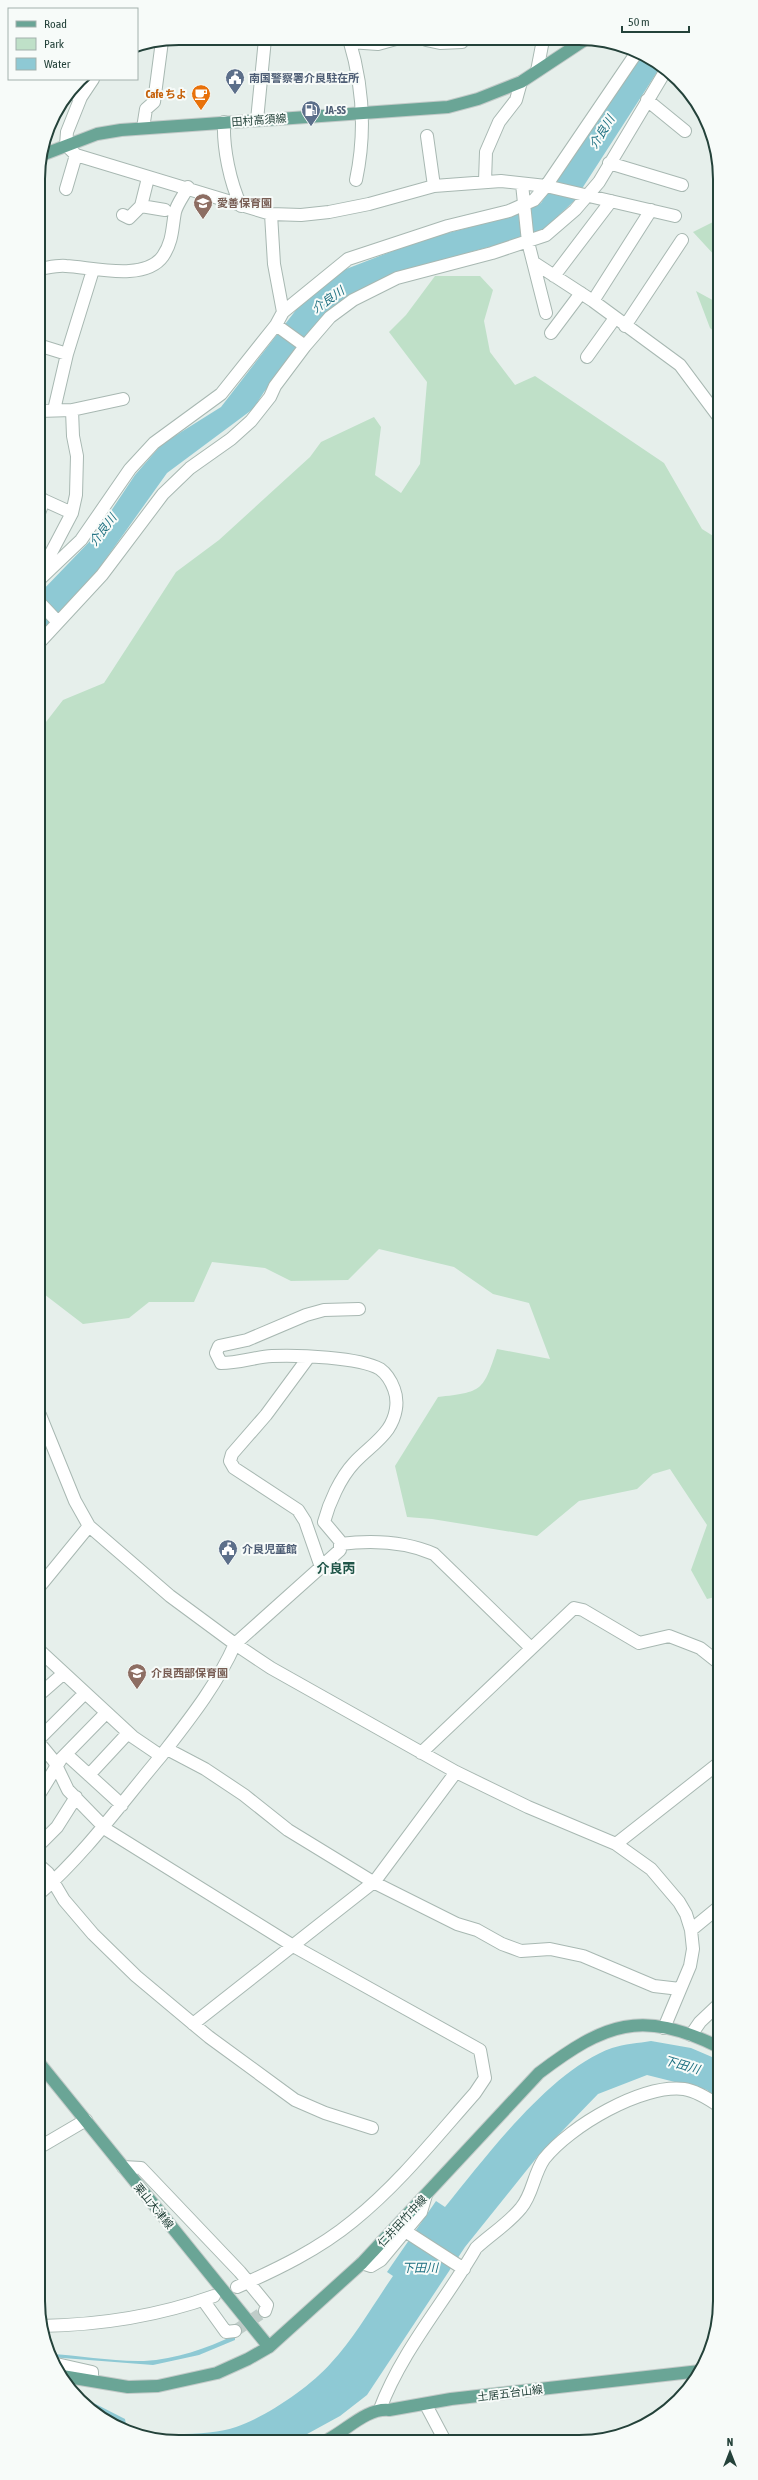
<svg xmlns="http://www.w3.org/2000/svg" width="758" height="2480" viewBox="0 0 758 2480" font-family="'Asap Condensed','Noto Sans JP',sans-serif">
  <rect width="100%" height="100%" fill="#e6efeb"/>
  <path fill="#bfe0c8" d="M717,220V258L693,232Z
    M435,276H480L493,290L484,321L490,352L515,385L535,376L664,463L702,529L718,539L719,1596L707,1599L691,1570L707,1525L670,1469L653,1474L637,1489L579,1501L537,1536L432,1519L407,1517L395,1466L438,1397C483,1392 483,1391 497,1349L550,1359L529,1303L493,1294L454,1267L379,1249L348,1280L291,1281L265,1268L212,1262L194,1302H149L129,1318L83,1324L40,1291L39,1262L42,1251L39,1249V731L63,700L104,683L176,572L219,540L310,457L321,442L374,417L381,427L375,475L401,493L420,464L427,382L389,332L406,315Z
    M696,291L718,303V335L710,328Z"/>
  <path fill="#8ec9d4" d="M641,53L661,66L574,201L539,234L474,251L387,277L298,349L264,392L253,409L167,473L93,577L39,633V594L93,538L135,475L162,444L221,407L296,310L341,271L421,240L501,219L541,203Z
    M651,2041L691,2048L719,2060V2100L707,2090L647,2075L598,2094L538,2156L465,2247L367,2395L340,2416L298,2439H151L116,2427L79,2401L74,2393L125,2419L127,2430C152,2436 211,2436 236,2427C266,2417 310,2387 331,2363C355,2337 373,2305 393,2276L387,2272L436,2201L445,2207C486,2157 550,2070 612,2048C624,2044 639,2043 651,2041Z
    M235,2335V2340L199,2355L153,2365L50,2357L49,2354C80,2355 113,2362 144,2361C177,2359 205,2349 235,2335Z"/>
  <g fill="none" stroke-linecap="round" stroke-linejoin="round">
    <path stroke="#bfccc8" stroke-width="12" stroke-dasharray="12 6" stroke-linecap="butt" d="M235,2331L265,2311"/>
    <g stroke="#a8b8b2" stroke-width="14">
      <path id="minor" d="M349,39C363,85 366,133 356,180
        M426,40L440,43L462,42
        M350,42L378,44L396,39
        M537,71L543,40
        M93,79L81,97L67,132L66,145L76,155L271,214L301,215L329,212L369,204L434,186L501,181L546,186L675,216
        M70,92L81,97
        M647,100L685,131
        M257,120L265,39
        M224,122C223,149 230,182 241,206
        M143,128L146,109L154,102L162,41
        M427,136L434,186
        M609,163L682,185
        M485,181L486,152L499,122L516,100L521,82
        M522,184L528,242L546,313
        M66,189L76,155
        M141,206L165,210
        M271,214L274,264L283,312L276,325L305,346
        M123,215L129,218L141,206L148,178
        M533,262L593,301L680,365L718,416
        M38,269C47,268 57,265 66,266C91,267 145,282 163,256C173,241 172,228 175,212C177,204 184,195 188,187
        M554,276L611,201
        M593,301L651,210
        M283,312L348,259L448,226L509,211L534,200L546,186L637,52
        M625,326L682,240
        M551,333L581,293
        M38,345L67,354
        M587,357L615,318
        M54,410L67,354L93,270
        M39,411L72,410L123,399
        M39,498L72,513
        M39,513L44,500
        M41,572L72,513L76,495L77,456L73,436L72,410
        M39,580L81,540L130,469L154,443L221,394L276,325
        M39,602L58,622
        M39,643L102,575L163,494L190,468L231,439L251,421L270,397L275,386L305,346L330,317L353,300L397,278L492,253L546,235L575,210L599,182L666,70
        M308,1358L266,1415L232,1454L230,1461L234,1468L298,1510L305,1521L321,1567
        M40,1415L75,1501L89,1526L170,1596L235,1644L271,1668L456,1772L528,1807L616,1844L651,1869L679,1902L686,1914L691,1930L693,1949L690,1966L664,2028
        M340,1544C373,1540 404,1541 434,1554L531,1648
        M40,1586L89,1526
        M40,1651L133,1737L161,1756
        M40,1694L64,1673
        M40,1738L85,1693
        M40,1744L54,1761L68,1790L107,1830L295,1947L480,2050L485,2078L475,2093C436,2137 399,2184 353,2221C319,2249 278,2269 237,2287
        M167,1749L205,1769L244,1795L288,1830L373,1882L457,1924L477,1930L502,1944L521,1951L550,1949L583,1956L654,1986L680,1989
        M421,1753L574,1608L583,1610L639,1643L669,1636L700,1648L719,1663
        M66,1754L122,1805
        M89,1775L128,1733
        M40,1793L61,1759L106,1713
        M40,1844L57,1827L76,1797
        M616,1844L719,1763
        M40,1866L48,1873L64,1900L93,1934L136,1976L209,2037L295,2100L325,2113L372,2128
        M40,1893C86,1853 122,1802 161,1756C188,1721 217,1685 235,1644L340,1550V1541L324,1522C329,1503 340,1478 354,1463C365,1451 379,1442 388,1429C396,1417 399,1402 394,1389C391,1381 387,1374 380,1369C359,1357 298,1355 272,1356C255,1357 239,1363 221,1363L216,1353L219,1346L247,1340L306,1315L324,1310L359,1309
        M691,1930L719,1907
        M193,2024L375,1881L456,1772
        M691,2035L700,2022L719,2004
        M40,2147L86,2120
        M123,2167L141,2168L240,2272L267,2305L265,2311
        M405,2231L464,2269
        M362,2263L371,2266L381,2260L421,2212L426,2195
        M203,2300L226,2332L235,2331
        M41,2326C100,2325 158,2316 214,2296
        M52,2363L92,2372V2380
        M426,2405L444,2439
        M380,2409C402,2350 445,2302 476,2248C491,2234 508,2224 521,2208C533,2194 533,2175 544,2159C570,2126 642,2084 684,2089C697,2091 709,2099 719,2106"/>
    </g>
    <g stroke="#c2cac8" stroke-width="14">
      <path id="major" d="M42,155L97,134L121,130L448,107L478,99L521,82L583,41
        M40,2064L269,2347
        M62,2376L128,2387L158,2386L217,2373L248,2359L269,2347L362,2263L539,2073C605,2023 641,2009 719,2047
        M329,2439C348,2429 367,2408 389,2410L451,2399L700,2371"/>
    </g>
    <use href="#minor" stroke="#fff" stroke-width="12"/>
    <use href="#major" stroke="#6aa596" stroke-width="12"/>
  </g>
  <defs>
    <g id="civic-pin" transform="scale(1)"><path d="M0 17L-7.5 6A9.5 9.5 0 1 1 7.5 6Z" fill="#5c6f8a" stroke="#f7fbf9"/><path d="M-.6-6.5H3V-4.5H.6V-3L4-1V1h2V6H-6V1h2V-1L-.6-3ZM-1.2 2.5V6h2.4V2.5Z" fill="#fff"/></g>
    <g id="cafe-pin" transform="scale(1)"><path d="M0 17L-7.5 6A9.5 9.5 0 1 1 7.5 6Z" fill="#e8710a" stroke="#f7fbf9"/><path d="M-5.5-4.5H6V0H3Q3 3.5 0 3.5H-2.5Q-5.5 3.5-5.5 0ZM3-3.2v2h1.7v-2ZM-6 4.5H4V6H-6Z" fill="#fff"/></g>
    <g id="fuel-pin" transform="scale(1)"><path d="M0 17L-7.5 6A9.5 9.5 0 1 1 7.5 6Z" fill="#5c6f8a" stroke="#f7fbf9"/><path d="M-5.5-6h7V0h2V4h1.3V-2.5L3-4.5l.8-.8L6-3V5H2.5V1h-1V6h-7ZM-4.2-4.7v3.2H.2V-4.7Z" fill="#fff"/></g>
    <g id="school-pin" transform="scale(1)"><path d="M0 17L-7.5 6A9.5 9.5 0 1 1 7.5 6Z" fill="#8d6e63" stroke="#f7fbf9"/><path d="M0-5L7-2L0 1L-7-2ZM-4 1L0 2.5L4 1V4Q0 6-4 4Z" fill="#fff"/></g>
  </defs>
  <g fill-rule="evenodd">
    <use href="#civic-pin" x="235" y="78"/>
    <use href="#cafe-pin" x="201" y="94"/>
    <use href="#fuel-pin" x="311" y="110"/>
    <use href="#school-pin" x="203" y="203"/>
    <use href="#civic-pin" x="228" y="1549"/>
    <use href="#school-pin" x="137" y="1673"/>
  </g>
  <g text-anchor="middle" stroke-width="4" stroke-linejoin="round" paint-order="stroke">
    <g font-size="11" font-weight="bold" fill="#4e5e75" stroke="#f7fbf9" text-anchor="start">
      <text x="249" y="82">南国警察署介良駐在所</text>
      <text x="325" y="114">JA-SS</text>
      <text x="242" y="1553">介良児童館</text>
    </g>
    <g font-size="11" font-weight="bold" fill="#c56008" stroke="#f7fbf9" text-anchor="end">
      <text x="187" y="98">Cafe ちよ</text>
    </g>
    <g font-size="11" fill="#24423a" stroke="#f7fbf9">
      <text transform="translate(259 120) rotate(-4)" y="4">田村高須線</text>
      <text transform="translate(154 2206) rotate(51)" y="4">栗山大津線</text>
      <text transform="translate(402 2221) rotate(-47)" y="4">仁井田竹中線</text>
      <text transform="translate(510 2393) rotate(-7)" y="4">土居五台山線</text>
    </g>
    <g font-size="11" font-weight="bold" fill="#785e54" stroke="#f7fbf9" text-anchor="start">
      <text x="217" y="207">愛善保育園</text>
      <text x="151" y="1677">介良西部保育園</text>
    </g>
    <g font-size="12" font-style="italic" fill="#1c6f80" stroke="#f7fbf9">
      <text transform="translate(602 132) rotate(-58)" y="4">介良川</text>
      <text transform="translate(328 300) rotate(-35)" y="4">介良川</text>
      <text transform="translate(103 530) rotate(-53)" y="4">介良川</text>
      <text transform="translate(682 2065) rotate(16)" y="4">下田川</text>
      <text x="420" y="2272">下田川</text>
    </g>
    <g font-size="13" font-weight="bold" fill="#1f5548" stroke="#f7fbf9">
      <text x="336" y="1573">介良丙</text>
    </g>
  </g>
  <path d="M0 0H758V2480H0ZM179 45H579A134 134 0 0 1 713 179V2301A134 134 0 0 1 579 2435H179A134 134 0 0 1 45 2301V179A134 134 0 0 1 179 45Z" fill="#f7fbf9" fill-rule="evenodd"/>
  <path fill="none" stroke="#24423a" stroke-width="2" d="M179 45H579A134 134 0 0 1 713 179V2301A134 134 0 0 1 579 2435H179A134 134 0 0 1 45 2301V179A134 134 0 0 1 179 45Z"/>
  <rect x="8" y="8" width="130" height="72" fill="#f7fbf9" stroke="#a3b1ad"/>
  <rect x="16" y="21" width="20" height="6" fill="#6aa596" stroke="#a3b1ad"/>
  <text x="44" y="28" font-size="12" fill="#24423a">Road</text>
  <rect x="16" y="38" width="20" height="12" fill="#bfe0c8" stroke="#a3b1ad"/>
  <text x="44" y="48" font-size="12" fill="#24423a">Park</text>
  <rect x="16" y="58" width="20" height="12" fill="#8ec9d4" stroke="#a3b1ad"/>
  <text x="44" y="68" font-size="12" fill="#24423a">Water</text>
  <g transform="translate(730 2452)" stroke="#f7fbf9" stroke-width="3" paint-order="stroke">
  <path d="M0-3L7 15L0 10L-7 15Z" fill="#24423a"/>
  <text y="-6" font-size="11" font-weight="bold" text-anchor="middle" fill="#24423a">N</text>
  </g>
  <path d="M622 26v6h67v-6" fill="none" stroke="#24423a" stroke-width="2"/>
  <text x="628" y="26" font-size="12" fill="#24423a" stroke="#f7fbf9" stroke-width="3" paint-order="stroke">50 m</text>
</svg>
